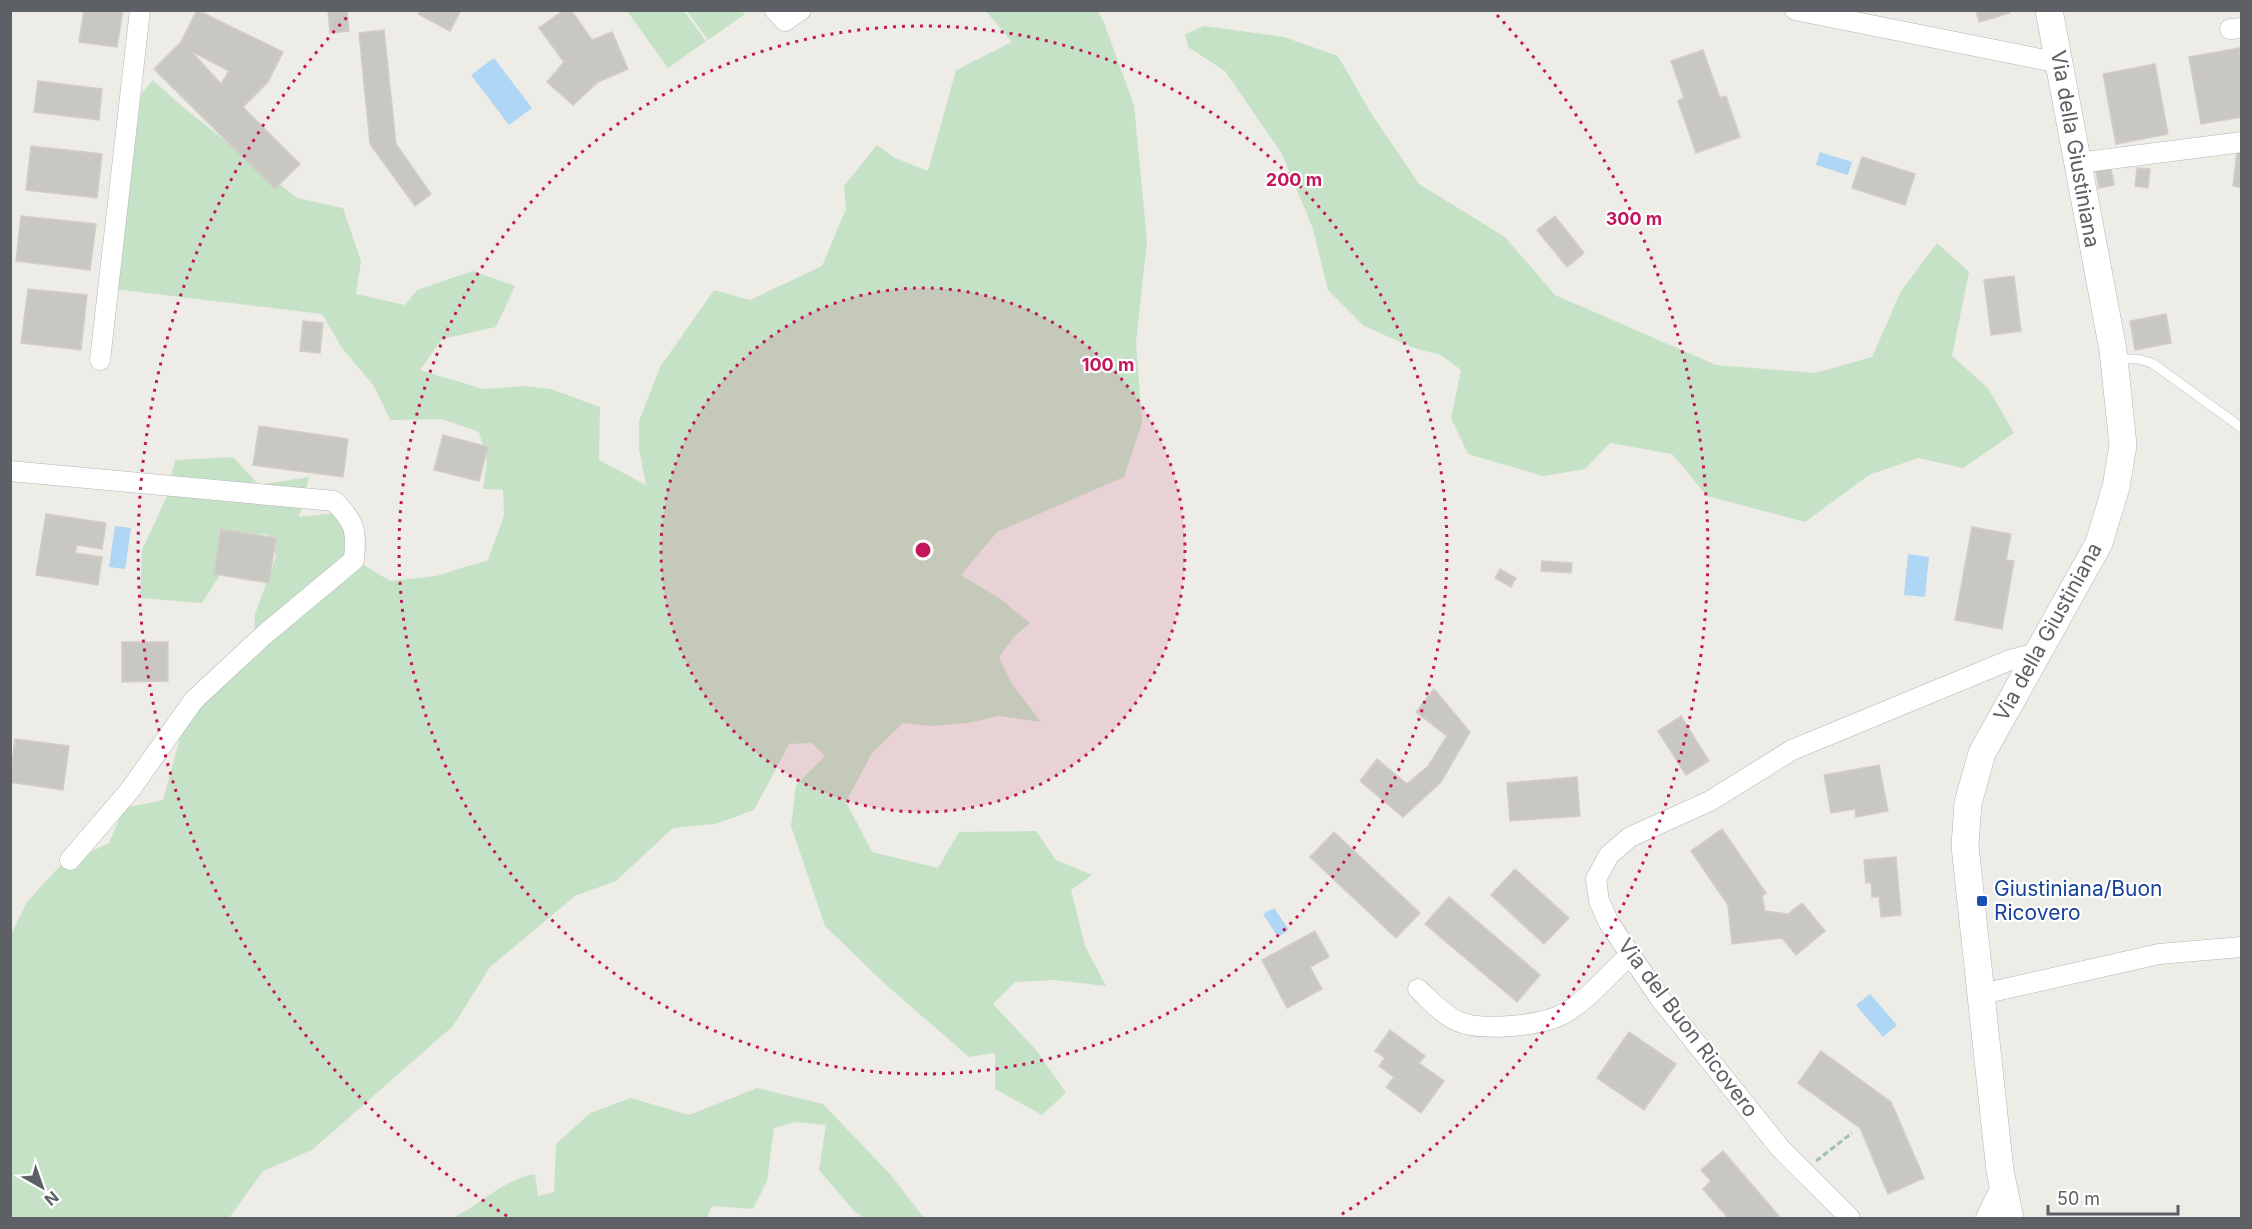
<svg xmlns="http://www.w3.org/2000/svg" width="2252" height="1229" viewBox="0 0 2252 1229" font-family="Inter,sans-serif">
  <rect width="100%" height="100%" fill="#eeece6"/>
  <path fill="#c5e2c6" d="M627,11H684L706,41L668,68Z
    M687,11H742L745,14L708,40Z
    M986,11H1098L1104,23L1134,105L1147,241L1136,343L1142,423L1124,477L997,532L961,575L1002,600L1030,623L1014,637L999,657L1012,684L1041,722L999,716L968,723L931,726L903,723L872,753L846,802L872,852L938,868L959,832L1036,831L1056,860L1092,875L1071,890L1085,946L1106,986L1055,980L1015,982L993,1004L1036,1050L1066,1093L1042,1115L995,1089V1053L969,1057L885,984L825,926L791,826L796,785L825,756L812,743L789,744L754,810L715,824L673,828L616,881L575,896L490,967L453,1026L312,1150L263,1171L229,1218H11L10,937L27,902L59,867L109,843L124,808L163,800L189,705L254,643L255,614L276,557L268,535L230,532L228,562L202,603L140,598L142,550L167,496L175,460L233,457L259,485L309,477L299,517L346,512L354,559L390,581L436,576L488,560L504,516L503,490L483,489L487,461L479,432L442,419L390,420L374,386L342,348L322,314L114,289L135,101L153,80L184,108L297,198L343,208L361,261L356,294L405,305L417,290L473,271L515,286L496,327L442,339L420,370L483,389L524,386L551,389L600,407L599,460L646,485L639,449V421L660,367L714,290L750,300L822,266L846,209L844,186L877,145L895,158L928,171L956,70L1012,42Z
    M1204,26L1284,37L1338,56L1371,113L1419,184L1505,237L1555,295L1716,365L1815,373L1872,357L1901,291L1937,243L1969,272L1952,356L1988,388L2014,433L1963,468L1918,458L1869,475L1805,522L1707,496L1672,454L1610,443L1585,469L1543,476L1468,454L1451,418L1461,370L1441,355L1414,348L1364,326L1328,290L1313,229L1282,154L1225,71L1188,47L1185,34Z
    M757,1088L823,1104L890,1174L924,1218H865L855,1212L819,1170L826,1125L796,1122L774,1128L767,1181L753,1209L712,1206L707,1218H452C481,1205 503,1179 535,1174L538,1196L554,1192L556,1144L590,1113L631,1098L689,1115Z"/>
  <path fill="#afd6f4" d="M494,58L532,108L509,125L471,75Z
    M1820,152L1852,162L1848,175L1816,165Z
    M115,526L131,528L125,569L109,567Z
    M1908,554L1929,557L1925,597L1904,595Z
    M1274,908L1289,930L1278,937L1263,914Z
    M1870,994L1897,1025L1883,1037L1856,1005Z"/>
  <path fill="#c9c7c2" stroke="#d2cec5" stroke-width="1.5" fill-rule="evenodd" d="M84,10H123L117,47L79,42Z
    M197,10L283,52L268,82L243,107L300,164L275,189L154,69L181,42ZM191,51L229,71L221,84Z
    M328,10H347L349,31L330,33Z
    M420,10H461L450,31L418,14Z
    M564,10H571L592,40L612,32L628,69L598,82L573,105L547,82L564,62L539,28Z
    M1976,10H2010V13L1979,22Z
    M384,30L396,144L431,194L415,206L370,144L359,33Z
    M2240,48L2242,117L2201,124L2189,57Z
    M1703,50L1720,98L1726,96L1740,137L1696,153L1678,101L1684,98L1671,61Z
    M2155,64L2168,134L2116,144L2103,74Z
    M38,81L102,89L99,120L34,112Z
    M31,146L102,154L97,198L26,190Z
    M2237,152H2242V188L2233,186Z
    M1862,157L1915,174L1905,205L1852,188Z
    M2111,168L2114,185L2099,188L2096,171Z
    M2137,168L2150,169L2148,188L2135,186Z
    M21,216L96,224L90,270L16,261Z
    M1555,216L1584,253L1567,267L1537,230Z
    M2014,276L2021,331L1991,335L1984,280Z
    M28,289L87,295L81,350L21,343Z
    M2166,314L2171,343L2135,350L2130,321Z
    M303,321L323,323L320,353L300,351Z
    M259,426L348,439L343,477L253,465Z
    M443,435L488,447L479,481L434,470Z
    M46,514L106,523L102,549L77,545L75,553L102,557L98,585L36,575Z
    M1972,527L2011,534L2006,560L2014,561L2002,629L1955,620Z
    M221,529L276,538L269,583L214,574Z
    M1542,561L1572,563L1571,573L1541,571Z
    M1500,569L1516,578L1511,587L1495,578Z
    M122,642H168V681L122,682Z
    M1434,689L1470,732L1441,782L1403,817L1360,781L1377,759L1407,784L1428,766L1447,736L1416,712Z
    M1681,716L1709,761L1686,775L1658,731Z
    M15,739L69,746L63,790L10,782Z
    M1879,765L1888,811L1856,817L1855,809L1831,813L1824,775Z
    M1577,777L1580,816L1510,821L1507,783Z
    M1722,829L1766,893L1762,896L1765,911L1788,914L1802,903L1825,931L1796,955L1782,938L1732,944L1728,905L1691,851Z
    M1334,832L1420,913L1396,938L1310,857Z
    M1896,857L1901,915L1881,917L1879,897H1872L1871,882L1866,883L1864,860Z
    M1515,869L1569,918L1544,944L1491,895Z
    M1449,897L1540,975L1517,1002L1425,924Z
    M1315,931L1329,957L1310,967L1322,989L1287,1008L1262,960Z
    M1390,1030L1425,1056L1419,1063L1444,1081L1421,1113L1386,1087L1394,1077L1379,1066L1385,1058L1375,1051Z
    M1629,1032L1676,1064L1644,1110L1597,1078Z
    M1821,1051L1891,1102L1924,1178L1888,1194L1860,1128L1798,1083Z
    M1723,1151L1778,1215L1779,1218H1728L1703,1189L1711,1181L1701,1170Z"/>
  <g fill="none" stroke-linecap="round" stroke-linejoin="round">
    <g stroke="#b3b5b9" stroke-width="10">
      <path id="lane" d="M2116,359H2138L2152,363L2242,428"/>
    </g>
    <g stroke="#b3b5b9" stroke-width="21">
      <path id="street" d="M775,10L785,21L801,10
        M1795,10L2060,63
        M2230,29L2242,28
        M2078,163L2242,142
        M100,360L140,10
        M10,471L334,501C355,523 357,529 354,560L264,635L194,700L130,790L70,860
        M1418,989C1430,1000 1442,1014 1457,1021C1481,1032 1542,1026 1565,1013C1589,999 1609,974 1630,955
        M1982,994L2159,954L2242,947
        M1850,1218L1780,1148L1659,997L1609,923L1599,901L1596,879L1609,855L1630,837L1710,801L1792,750L2010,660L2037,653
        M1986,1218L2002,1185"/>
    </g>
    <g stroke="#b2b4b9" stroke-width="28">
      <path id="secondary" d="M2010,1218L2000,1171L1965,846L1968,803L1982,753L2099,543L2116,487L2123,445L2113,350L2049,10"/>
    </g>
    <path stroke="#9fc2aa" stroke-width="3" stroke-dasharray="6 3" stroke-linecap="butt" d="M1816,1161L1852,1133"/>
    <use href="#lane" stroke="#fff" stroke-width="9"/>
    <use href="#street" stroke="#fff" stroke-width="20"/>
    <use href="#secondary" stroke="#fff" stroke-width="27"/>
  </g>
  <circle cx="923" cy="550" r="262" fill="#c2185b" fill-opacity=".12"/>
  <g fill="none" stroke="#c2185b" stroke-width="3" stroke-dasharray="3 6">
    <circle cx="923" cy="550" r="262"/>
    <circle cx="923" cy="550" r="524"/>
    <path d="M507 1216A785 785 0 0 1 349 15M1497 15A785 785 0 0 1 1339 1216"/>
  </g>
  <rect fill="#1a4fb4" stroke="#fff" stroke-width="2" x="1976" y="895" width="12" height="12" rx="3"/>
  <g text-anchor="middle" stroke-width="4.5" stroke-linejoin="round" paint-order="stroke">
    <g font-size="21" fill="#5d6064" stroke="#fff">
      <text transform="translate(2075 149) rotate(80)" y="7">Via della Giustiniana</text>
      <text transform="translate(2048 632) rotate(-61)" y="7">Via della Giustiniana</text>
      <text transform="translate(1688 1028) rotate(53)" y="7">Via del Buon Ricovero</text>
    </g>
    <g font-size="21" fill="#164399" stroke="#fff" text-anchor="start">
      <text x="1994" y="896">Giustiniana/Buon<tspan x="1994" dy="24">Ricovero</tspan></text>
    </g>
  </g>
  <circle cx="923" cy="550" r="9" fill="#c2185b" stroke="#fff" stroke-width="3"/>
  <g font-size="18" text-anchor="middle" font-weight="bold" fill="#c2185b" stroke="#fff" stroke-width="4.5" stroke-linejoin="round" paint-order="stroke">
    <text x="1294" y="186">200 m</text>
    <text x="1634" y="225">300 m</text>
    <text x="1108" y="371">100 m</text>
  </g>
  <rect width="2252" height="1229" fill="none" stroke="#5d6064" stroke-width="24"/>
  <g transform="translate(42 1187) rotate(140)" stroke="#ffffff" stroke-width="4.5" paint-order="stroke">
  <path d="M0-4.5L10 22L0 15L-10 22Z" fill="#5d6064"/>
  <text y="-9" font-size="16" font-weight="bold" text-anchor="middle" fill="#5d6064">N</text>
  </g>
  <path d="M2048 1205v9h130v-9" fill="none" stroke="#5d6064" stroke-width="3"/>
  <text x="2057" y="1205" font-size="18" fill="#5d6064" stroke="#ffffff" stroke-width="4.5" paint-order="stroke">50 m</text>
</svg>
